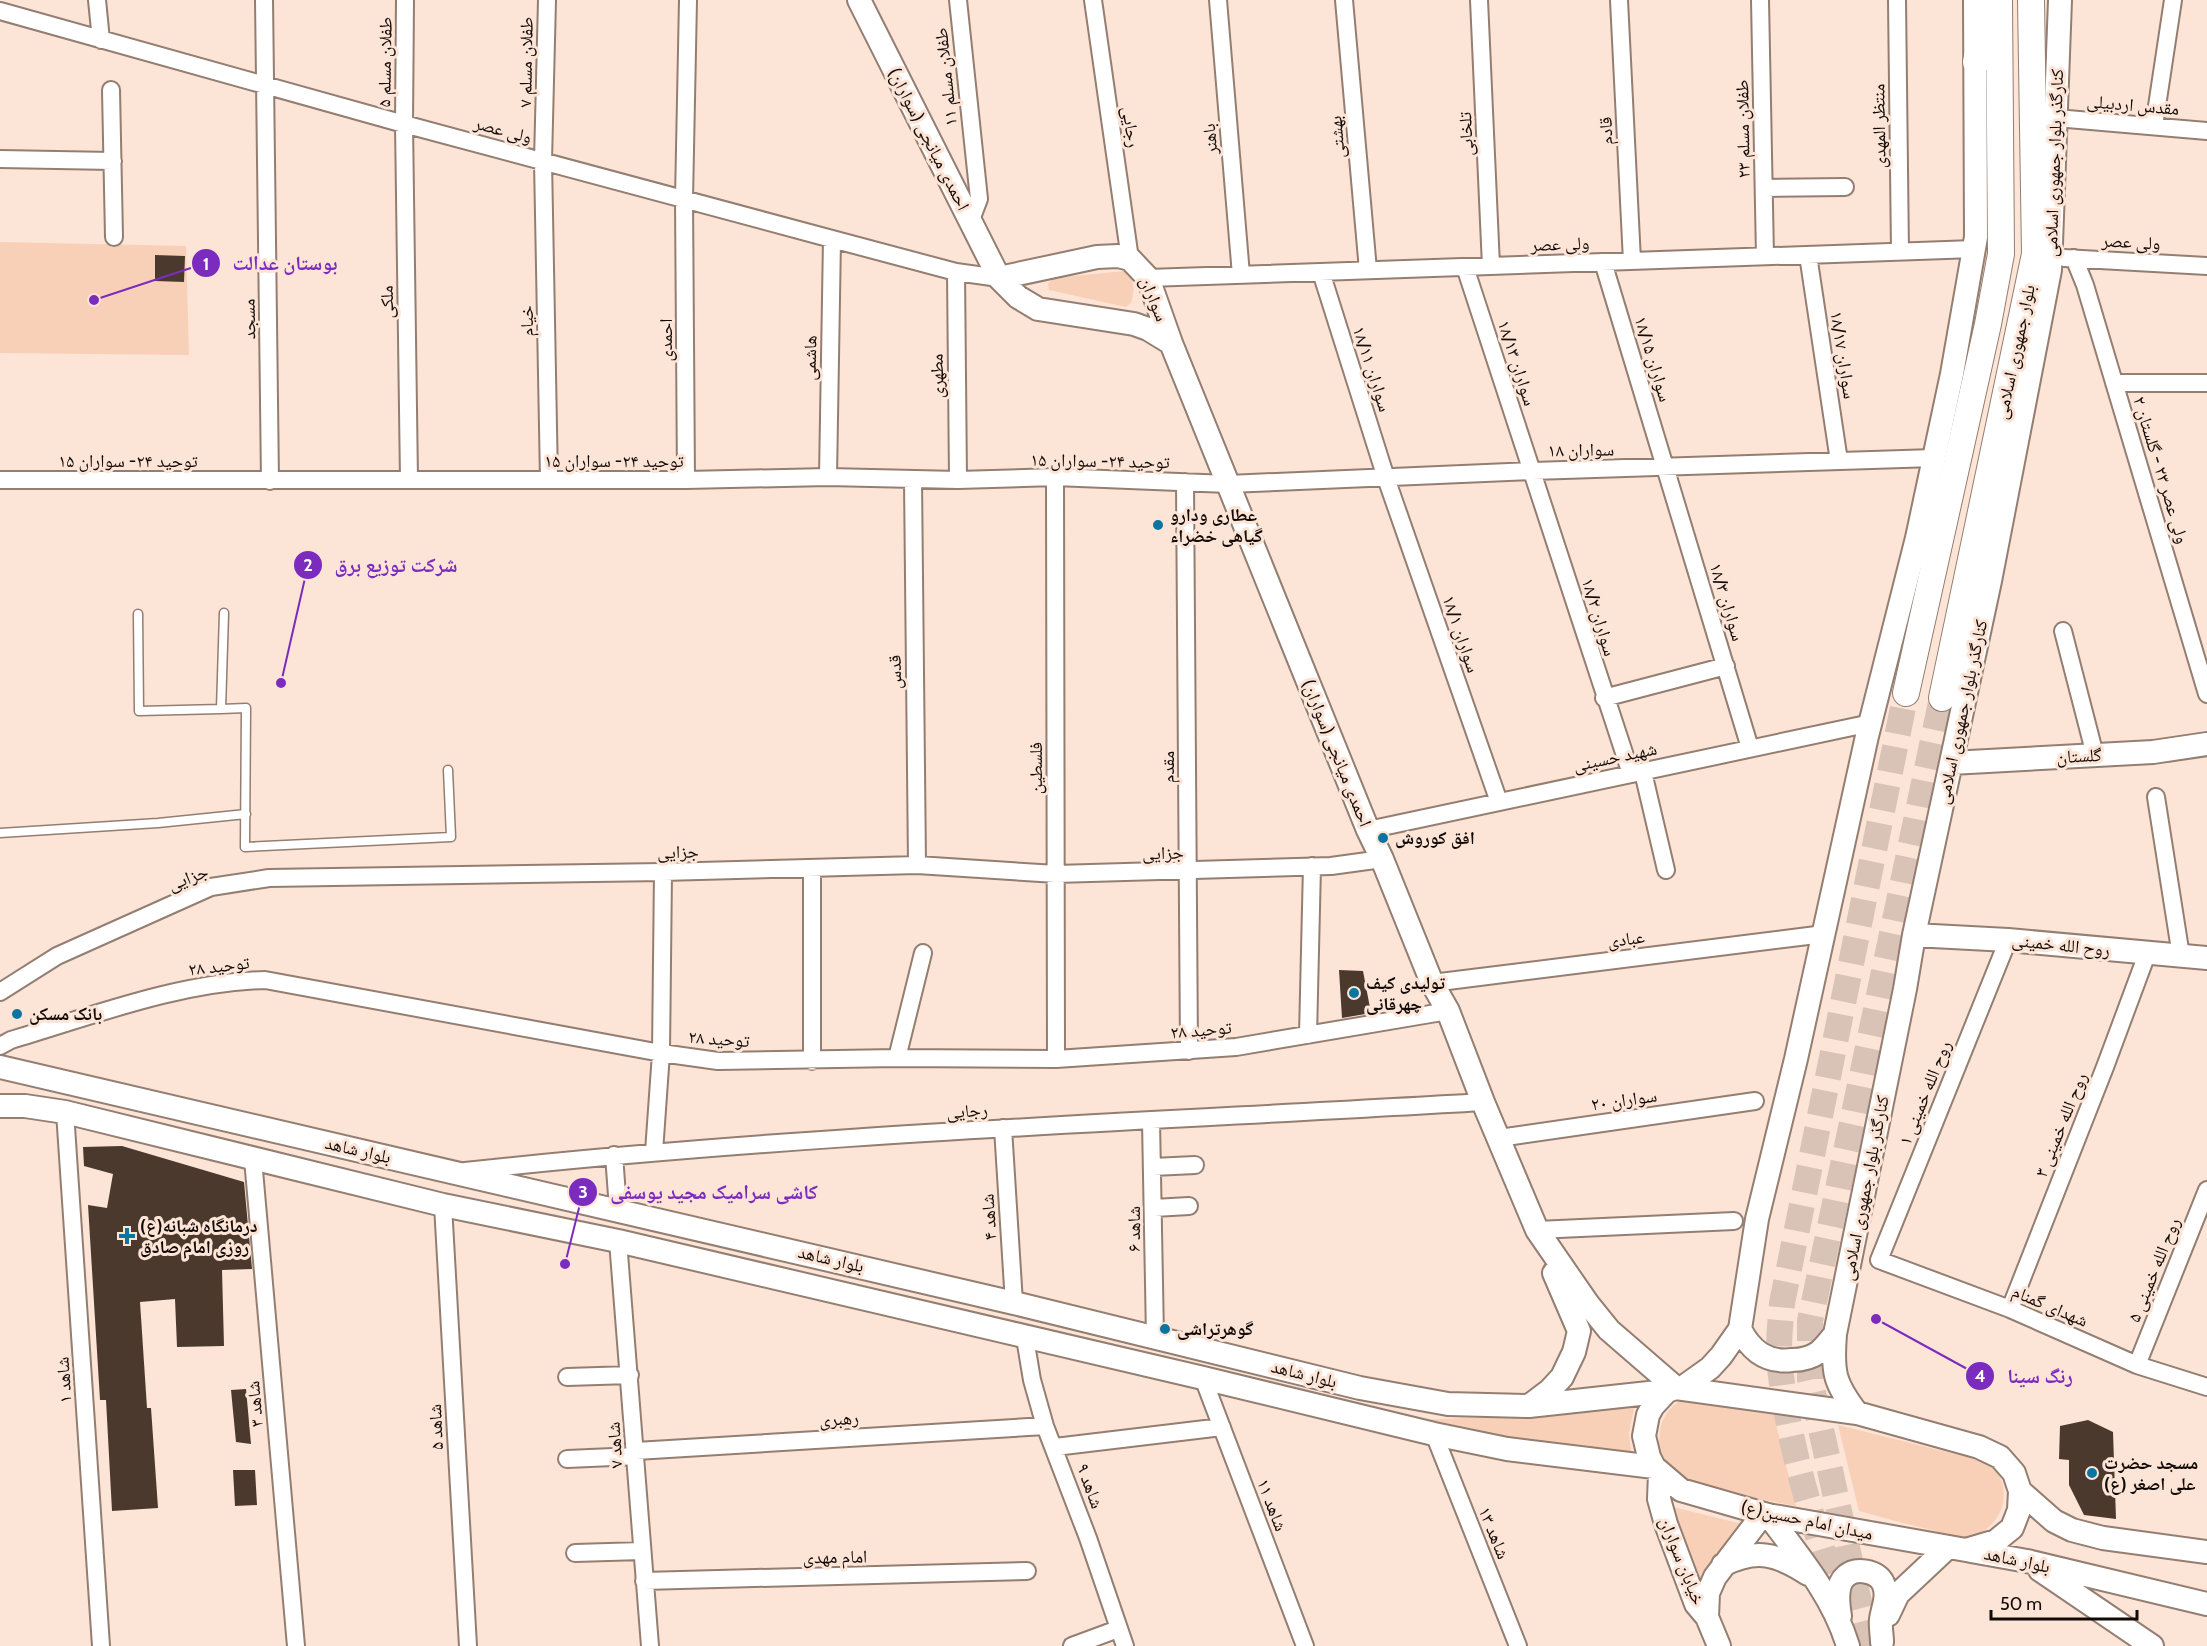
<svg xmlns="http://www.w3.org/2000/svg" width="2207" height="1646" viewBox="0 0 2207 1646" font-family="Cabin,'Noto Naskh Arabic',sans-serif">
  <rect width="100%" height="100%" fill="#fce4d6"/>
  <path fill="#f8d0b7" d="M0,242L186,246L189,355L0,353Z
    M1125,271C1135,280 1135,290 1131,303L1126,307L1049,290L1048,284L1053,278Z
    M1688,1396L1773,1412L1796,1506C1768,1500 1685,1487 1668,1466C1659,1456 1658,1443 1660,1431C1662,1415 1673,1403 1688,1396Z
    M1636,1399L1629,1433L1632,1459L1419,1420L1527,1415Z
    M1838,1425L1971,1458C1981,1462 1992,1465 1998,1474C2015,1502 1993,1537 1962,1537C1952,1538 1940,1532 1931,1530C1907,1524 1883,1518 1859,1511Z
    M1665,1505L1742,1524L1698,1591Z"/>
  <path fill="#4c392e" d="M155,255L185,256L184,282L155,281Z
    M1339,970L1363,971L1371,1013L1342,1018Z
    M122,1146L244,1182L252,1269L222,1270L224,1346L177,1347L175,1299L140,1302L147,1408H151L158,1508L112,1511L106,1400H100L88,1205L107,1208L113,1174L84,1166L83,1147Z
    M246,1389L251,1444L236,1442L231,1390Z
    M2088,1420L2113,1432L2116,1519L2084,1515L2069,1485V1460L2059,1459L2060,1426Z
    M233,1470H255L257,1505L235,1506Z"/>
  <g fill="none" stroke-linecap="round" stroke-linejoin="round">
    <path stroke="#d9c3b7" stroke-width="26" stroke-dasharray="26 13" stroke-linecap="butt" d="M1842,1611C1817,1535 1791,1456 1781,1376C1777,1353 1780,1327 1782,1303L1906,693
      M1871,1646L1859,1602L1810,1379V1321L1942,698"/>
    <g stroke="#937e71" stroke-width="11">
      <path id="lane" d="M224,613L221,709L246,708L245,847L451,837L448,770
        M138,614L139,711L221,709
        M0,833L158,823L246,814"/>
    </g>
    <g stroke="#937e71" stroke-width="20">
      <path id="street" d="M97,0L101,40
        M264,0L270,481
        M405,0L404,124L409,480
        M547,0L543,161L549,480
        M958,0L979,199L971,220
        M1093,0L1130,259
        M1218,0L1241,275
        M1344,0L1368,270
        M1479,0L1491,266
        M1619,0L1632,261
        M1760,0L1765,256
        M1897,0L1900,252
        M0,11L404,124L832,239L956,272L999,278
        M111,90L114,237
        M2056,118L2207,131
        M2154,126L2173,0
        M0,159L113,161
        M1764,188L1845,187
        M1808,255L1839,461
        M2064,258L2207,266
        M2074,258L2085,285L2207,694
        M1603,262L1750,748
        M1465,267L1631,774
        M956,272L958,480
        M1321,272L1386,478L1499,802
        M1148,278L1974,249
        M2114,383H2207
        M828,477L832,239
        M1055,477L1056,1059
        M0,480H686L828,477L958,480L1055,477L1228,484L1533,471L1934,458
        M686,480L684,199L688,0
        M913,480L917,865
        M1185,482L1189,1051
        M2063,631L2095,755
        M1604,698L1726,666
        M1643,772L1666,870
        M2156,797L2181,956
        M1368,830L1871,723
        M2008,940L1879,1260L2010,1309L2137,1365L2207,1387
        M1432,983L1824,934
        M0,992L57,956L211,887L269,878L663,872L917,865L1056,874L1331,866L1382,859
        M1308,1035L1312,866
        M0,1046L11,1040C92,1016 180,982 265,980L661,1053L718,1061L897,1058L1056,1059L1236,1047L1448,1011
        M897,1058L923,953
        M812,1061V868
        M65,1112L101,1646
        M1151,1121L1155,1337
        M1003,1128L1014,1303
        M1499,1138L1755,1101
        M654,1152L661,1053L663,872
        M614,1155L618,1209
        M253,1159L296,1646
        M1153,1167L1195,1165
        M465,1171C803,1134 1143,1122 1483,1102
        M443,1205L468,1646
        M1154,1208L1189,1206
        M1537,1230L1734,1221
        M618,1241L650,1646
        M2010,1309L2105,1067L2147,954
        M1025,1338L1032,1380L1045,1426L1088,1538L1125,1646
        M2137,1365L2207,1190
        M567,1377L630,1375
        M1203,1378L1305,1646
        M1434,1434L1518,1646
        M1055,1447L1222,1427
        M636,1451L1045,1426
        M567,1459L636,1456
        M575,1553L642,1551
        M644,1581L1027,1571
        M1072,1646L1118,1629"/>
    </g>
    <g stroke="#937e71" stroke-width="26">
      <path id="secondary" d="M859,0L999,278L1018,297L1038,309L1134,324L1148,329L1171,343
        M999,278L1097,257L1118,256L1130,259L1148,278L1171,343L1368,830L1382,859L1432,983L1448,1011L1483,1102L1537,1230L1588,1304L1609,1330L1676,1388
        M1951,763L2153,752L2207,744
        M1914,935L2008,940L2207,958
        M0,1067L1014,1303L1360,1388L1448,1404L1529,1406L1667,1391
        M0,1106H25L65,1112L443,1205L618,1241L1203,1378L1434,1434L1507,1449L1654,1467
        M1740,1329C1751,1351 1767,1363 1792,1360C1801,1360 1811,1358 1819,1352C1825,1347 1830,1340 1835,1334
        M1676,1388L1857,1413L1979,1447L2000,1457L2014,1473L2020,1491L2019,1510L2012,1528L1996,1541L1966,1550L1768,1515L1681,1490L1654,1467L1649,1457L1644,1436L1648,1415L1653,1406L1667,1391Z
        M1682,1388L1710,1368L1721,1356L1740,1329L1757,1219L1796,1059L1867,736L1917,538L1952,374L1976,237L1975,0
        M1529,1406L1550,1390L1562,1377L1574,1352L1579,1331L1554,1273
        M1857,1413C1834,1383 1832,1372 1835,1334L1905,989L1914,935L1990,581L2050,270L2060,0
        M1660,1473L1659,1499L1666,1524L1696,1604L1707,1617L1719,1646
        M2020,1491L2054,1521L2072,1530L2103,1538L2207,1552
        M1768,1515C1799,1556 1833,1596 1848,1646
        M1971,1551L2027,1561L2207,1604
        M1723,1565C1757,1548 1777,1554 1808,1574
        M2040,1570L2152,1646
        M1888,1615L1898,1594L1947,1548
        M1840,1616C1838,1604 1835,1585 1846,1576C1856,1567 1877,1571 1883,1583C1889,1596 1883,1606 1881,1619C1880,1626 1882,1635 1882,1642
        M1707,1617L1708,1593L1715,1577L1763,1514"/>
    </g>
    <g stroke="#937e71" stroke-width="28">
      <path id="primary" d="M1976,62L1988,3
        M1906,693L1988,324L2001,254L1999,0
        M1942,698L2035,254L2031,0"/>
    </g>
    <use href="#lane" stroke="#fff" stroke-width="8"/>
    <use href="#street" stroke="#fff" stroke-width="16"/>
    <use href="#secondary" stroke="#fff" stroke-width="22"/>
    <use href="#primary" stroke="#fff" stroke-width="26"/>
  </g>
  <g fill="#0a75a0" stroke="#fce4d6" stroke-width="2">
    <circle cx="1158" cy="525" r="6"/>
    <circle cx="1383" cy="838" r="6"/>
    <circle cx="1354" cy="993" r="6"/>
    <circle cx="17" cy="1014" r="6"/>
    <path d="M124 1227h6v6h6v6h-6v6h-6v-6h-6v-6h6z"/>
    <circle cx="1165" cy="1329" r="6"/>
    <circle cx="2092" cy="1473" r="6"/>
  </g>
  <g text-anchor="middle" stroke-width="6" stroke-linejoin="round" paint-order="stroke">
    <g font-size="18" fill="#120a06" stroke="#fce4d6">
      <text transform="translate(385 62) rotate(-89)" y="6">طفلان مسلم ۵</text>
      <text transform="translate(526 62) rotate(-89)" y="6">طفلان مسلم ۷</text>
      <text transform="translate(946 77) rotate(-96)" y="6">طفلان مسلم ۱۱</text>
      <text transform="translate(2133 105) rotate(5)" y="6">مقدس اردبیلی</text>
      <text transform="translate(1879 126) rotate(-91)" y="6">منتظر المهدی</text>
      <text transform="translate(1131 127) rotate(82)" y="6">رجایی</text>
      <text transform="translate(1743 129) rotate(-91)" y="6">طفلان مسلم ۲۳</text>
      <text transform="translate(503 130) rotate(15)" y="6">ولی عصر</text>
      <text transform="translate(1606 131) rotate(-93)" y="6">قادم</text>
      <text transform="translate(1466 134) rotate(-93)" y="6">تلخابی</text>
      <text transform="translate(1337 137) rotate(-95)" y="6">بهشتی</text>
      <text transform="translate(929 139) rotate(63)" y="6">احمدی میانجی (سواران)</text>
      <text transform="translate(1210 139) rotate(-95)" y="6">باهنر</text>
      <text transform="translate(2054 163) rotate(-88)" y="6">کنارگذر بلوار جمهوری اسلامی</text>
      <text transform="translate(2131 242) rotate(3)" y="6">ولی عصر</text>
      <text transform="translate(1560 244) rotate(-2)" y="6">ولی عصر</text>
      <text transform="translate(1154 299) rotate(68)" y="6">سواران</text>
      <text transform="translate(387 302) rotate(-91)" y="6">ملکی</text>
      <text transform="translate(249 319) rotate(-91)" y="6">مسجد</text>
      <text transform="translate(527 321) rotate(-91)" y="6">خیام</text>
      <text transform="translate(666 340) rotate(-90)" y="6">احمدی</text>
      <text transform="translate(2015 352) rotate(-78)" y="6">بلوار جمهوری اسلامی</text>
      <text transform="translate(1843 355) rotate(81)" y="6">سواران ۱۸/۱۷</text>
      <text transform="translate(810 358) rotate(-89)" y="6">هاشمی</text>
      <text transform="translate(1653 359) rotate(73)" y="6">سواران ۱۸/۱۵</text>
      <text transform="translate(1517 363) rotate(72)" y="6">سواران ۱۸/۱۳</text>
      <text transform="translate(1372 369) rotate(72)" y="6">سواران ۱۸/۱۱</text>
      <text transform="translate(937 376) rotate(-91)" y="6">مطهری</text>
      <text transform="translate(1581 450) rotate(-1)" y="6">سواران ۱۸</text>
      <text x="128" y="467">توحید ۲۴- سواران ۱۵</text>
      <text x="614" y="467">توحید ۲۴- سواران ۱۵</text>
      <text transform="translate(1100 461) rotate(1)" y="6">توحید ۲۴- سواران ۱۵</text>
      <text transform="translate(2161 470) rotate(73)" y="6">ولی عصر ۲۳ - گلستان ۲</text>
      <text transform="translate(1727 602) rotate(73)" y="6">سواران ۱۸/۳</text>
      <text transform="translate(1599 617) rotate(73)" y="6">سواران ۱۸/۲</text>
      <text transform="translate(1461 634) rotate(71)" y="6">سواران ۱۸/۱</text>
      <text transform="translate(895 672) rotate(-91)" y="6">قدس</text>
      <text transform="translate(1962 712) rotate(-78)" y="6">کنارگذر بلوار جمهوری اسلامی</text>
      <text transform="translate(1337 753) rotate(68)" y="6">احمدی میانجی (سواران)</text>
      <text transform="translate(2079 756) rotate(-3)" y="6">گلستان</text>
      <text transform="translate(1615 757) rotate(-12)" y="6">شهید حسینی</text>
      <text transform="translate(1168 767) rotate(-90)" y="6">مقدم</text>
      <text transform="translate(1036 768) rotate(-90)" y="6">فلسطین</text>
      <text transform="translate(678 852) rotate(-1)" y="6">جزایی</text>
      <text transform="translate(1163 853) rotate(-1)" y="6">جزایی</text>
      <text transform="translate(188 878) rotate(-21)" y="6">جزایی</text>
      <text transform="translate(1626 939) rotate(-7)" y="6">عبادی</text>
      <text transform="translate(2061 945) rotate(6)" y="6">روح الله خمینی</text>
      <text transform="translate(219 966) rotate(-7)" y="6">توحید ۲۸</text>
      <text transform="translate(1201 1030) rotate(-5)" y="6">توحید ۲۸</text>
      <text transform="translate(719 1039) rotate(4)" y="6">توحید ۲۸</text>
      <text transform="translate(1925 1093) rotate(-68)" y="6">روح الله خمینی ۱</text>
      <text transform="translate(1624 1100) rotate(-8)" y="6">سواران ۲۰</text>
      <text transform="translate(967 1111) rotate(-4)" y="6">رجایی</text>
      <text transform="translate(2061 1125) rotate(-68)" y="6">روح الله خمینی ۳</text>
      <text transform="translate(358 1150) rotate(13)" y="6">بلوار شاهد</text>
      <text transform="translate(1865 1188) rotate(-79)" y="6">کنارگذر بلوار جمهوری اسلامی</text>
      <text transform="translate(989 1217) rotate(-94)" y="6">شاهد ۴</text>
      <text transform="translate(1134 1229) rotate(-90)" y="6">شاهد ۶</text>
      <text transform="translate(831 1259) rotate(13)" y="6">بلوار شاهد</text>
      <text transform="translate(2154 1270) rotate(-68)" y="6">روح الله خمینی ۵</text>
      <text transform="translate(2050 1306) rotate(23)" y="6">شهدای گمنام</text>
      <text transform="translate(1304 1374) rotate(14)" y="6">بلوار شاهد</text>
      <text transform="translate(64 1380) rotate(-94)" y="6">شاهد ۱</text>
      <text transform="translate(255 1404) rotate(-95)" y="6">شاهد ۳</text>
      <text transform="translate(839 1419) rotate(-4)" y="6">رهبری</text>
      <text transform="translate(436 1427) rotate(-93)" y="6">شاهد ۵</text>
      <text transform="translate(615 1445) rotate(-94)" y="6">شاهد ۷</text>
      <text transform="translate(1090 1486) rotate(70)" y="6">شاهد ۹</text>
      <text transform="translate(1272 1505) rotate(69)" y="6">شاهد ۱۱</text>
      <text transform="translate(1807 1520) rotate(12)" y="6">میدان امام حسین(ع)</text>
      <text transform="translate(1494 1533) rotate(68)" y="6">شاهد ۱۳</text>
      <text transform="translate(835 1557) rotate(-1)" y="6">امام مهدی</text>
      <text transform="translate(2017 1560) rotate(12)" y="6">بلوار شاهد</text>
      <text transform="translate(1682 1561) rotate(68)" y="6">خیابان سواران</text>
    </g>
    <g font-size="18" font-weight="bold" fill="#120a06" stroke="#fce4d6" text-anchor="start">
      <text x="1170" y="521">عطاری ودارو<tspan x="1170" dy="21">گیاهی خضراء</tspan></text>
      <text x="1395" y="844">افق کوروش</text>
      <text x="1366" y="989">تولیدی کیف<tspan x="1366" dy="21">چهرقانی</tspan></text>
      <text x="29" y="1020">بانک مسکن</text>
      <text x="140" y="1232">(ع)درمانگاه شبانه<tspan x="140" dy="21">روزی امام صادق</tspan></text>
      <text x="1177" y="1335">گوهرتراشی</text>
      <text x="2104" y="1469">مسجد حضرت<tspan x="2104" dy="21">علی اصغر (ع)</tspan></text>
    </g>
  </g>
  <path fill="none" stroke="#7b2cbf" stroke-width="2" d="M94 300L206 263M281 683L308 565M565 1264L583 1192M1876 1319L1980 1376"/>
  <g fill="#7b2cbf" stroke="#fce4d6" stroke-width="2">
    <circle cx="94" cy="300" r="6"/>
    <circle cx="281" cy="683" r="6"/>
    <circle cx="565" cy="1264" r="6"/>
    <circle cx="1876" cy="1319" r="6"/>
    <circle cx="206" cy="263" r="15"/>
    <circle cx="308" cy="565" r="15"/>
    <circle cx="583" cy="1192" r="15"/>
    <circle cx="1980" cy="1376" r="15"/>
  </g>
  <g font-size="18" text-anchor="middle" font-weight="bold" fill="#fff">
    <text x="206" y="270">1</text>
    <text x="308" y="571">2</text>
    <text x="583" y="1198">3</text>
    <text x="1980" y="1382">4</text>
  </g>
  <g font-size="20" text-anchor="middle" font-weight="bold" fill="#7b2cbf" stroke="#fce4d6" stroke-width="6" stroke-linejoin="round" paint-order="stroke">
    <text x="285" y="270">بوستان عدالت</text>
    <text x="396" y="572">شرکت توزیع برق</text>
    <text x="714" y="1199">کاشی سرامیک مجید یوسفی</text>
    <text x="2040" y="1383">رنگ سینا</text>
  </g>
  <path d="M1991 1610v9h146v-9" fill="none" stroke="#120a06" stroke-width="3"/>
  <text x="2000" y="1610" font-size="18" fill="#120a06" stroke="#fce4d6" stroke-width="4.5" paint-order="stroke">50 m</text>
</svg>
